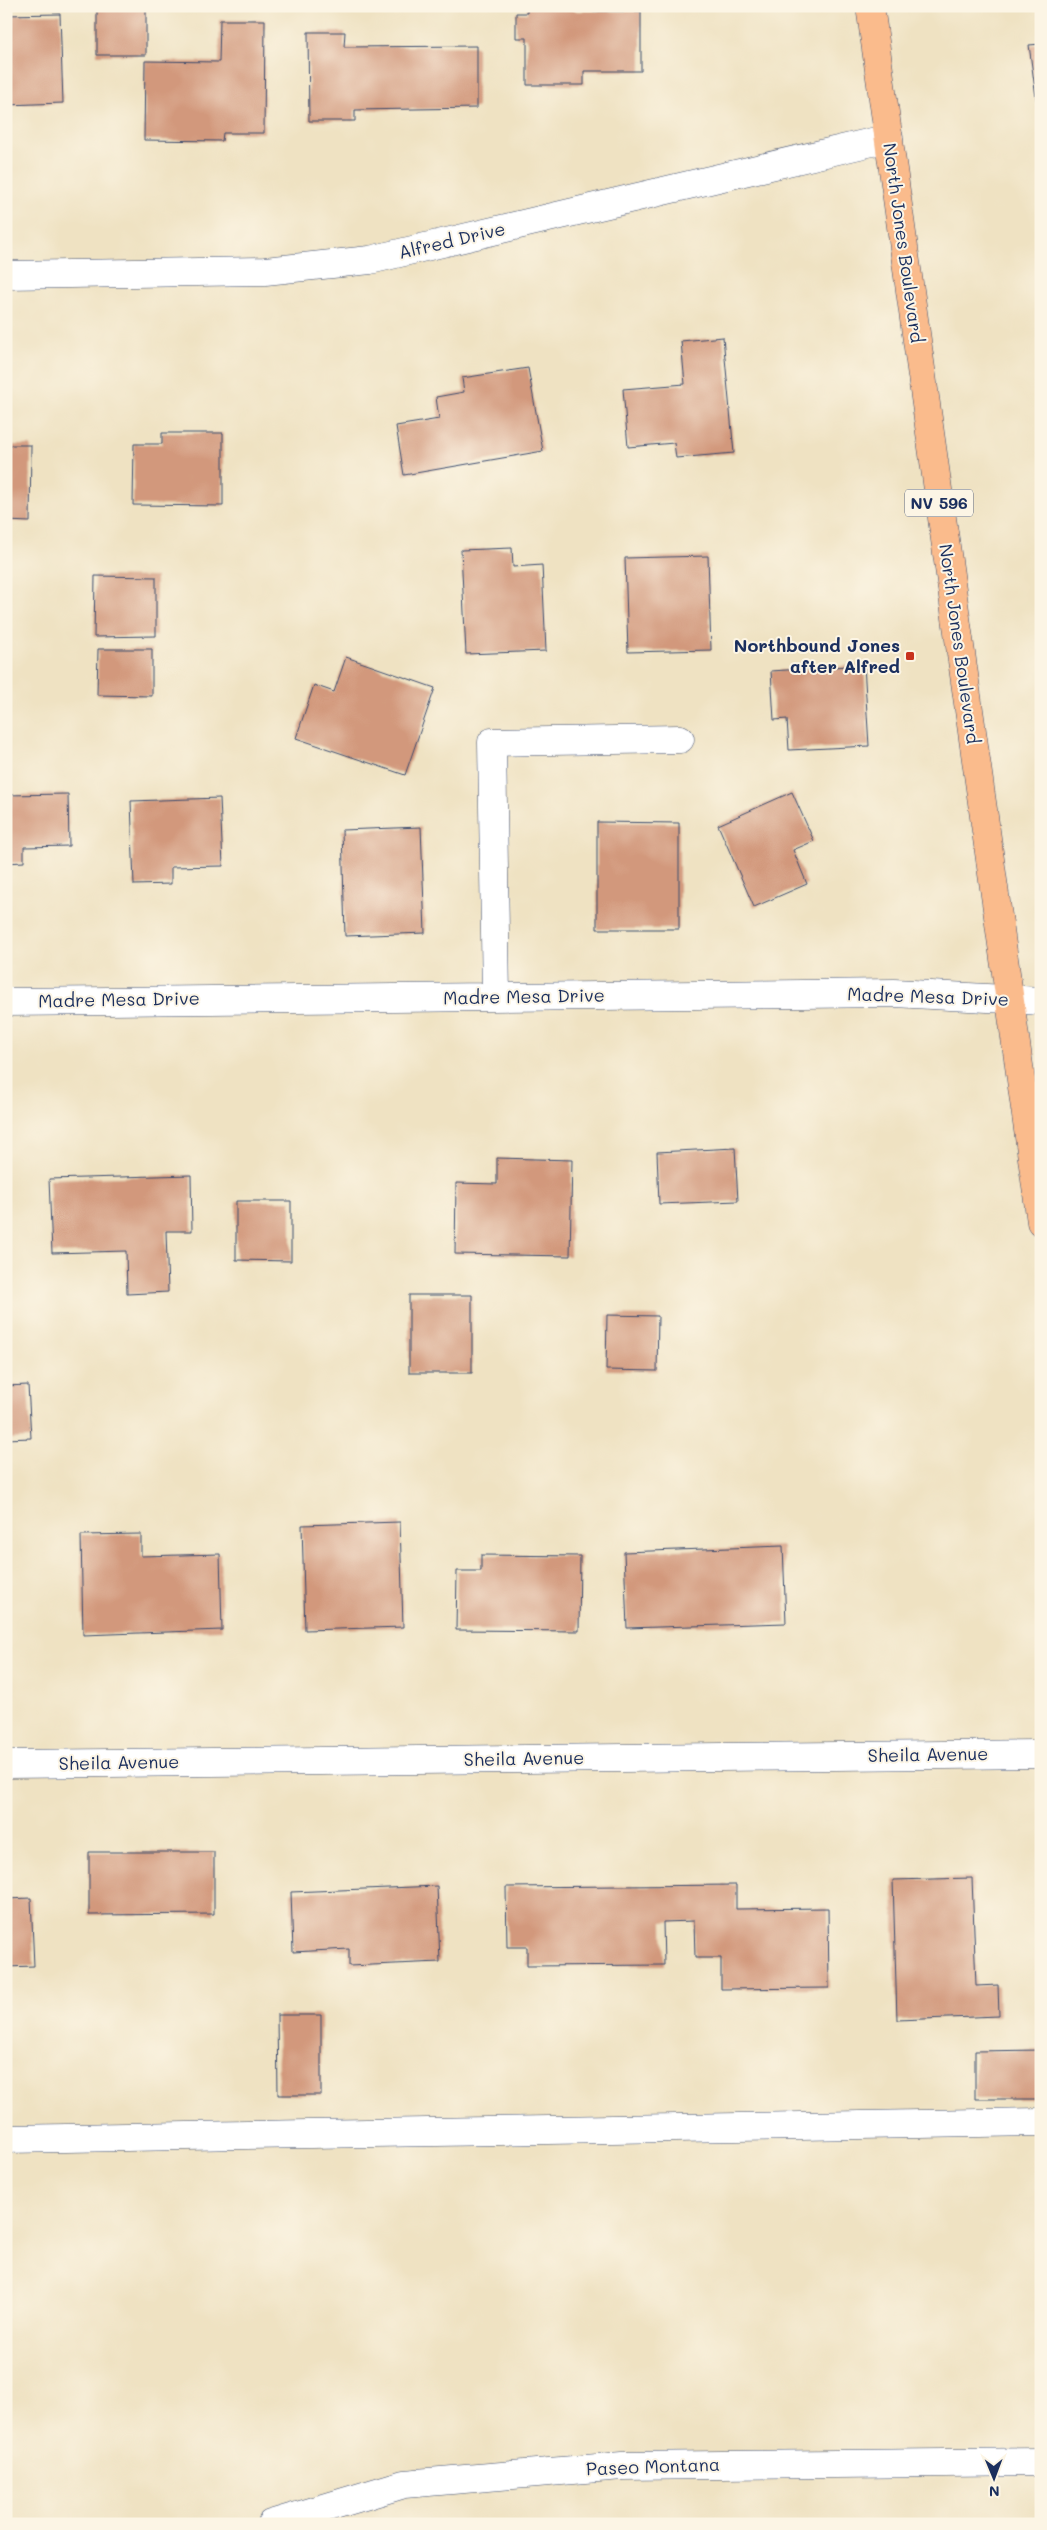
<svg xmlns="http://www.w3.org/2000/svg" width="1047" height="2530" viewBox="0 0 1047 2530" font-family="Mali,sans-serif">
  <rect width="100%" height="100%" fill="#fcf5e5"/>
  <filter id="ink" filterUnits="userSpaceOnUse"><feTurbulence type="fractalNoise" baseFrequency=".02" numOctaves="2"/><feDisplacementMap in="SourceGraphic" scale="10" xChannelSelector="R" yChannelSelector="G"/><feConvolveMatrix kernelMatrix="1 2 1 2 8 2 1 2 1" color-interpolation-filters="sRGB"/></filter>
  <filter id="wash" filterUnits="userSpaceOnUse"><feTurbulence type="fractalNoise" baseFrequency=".0096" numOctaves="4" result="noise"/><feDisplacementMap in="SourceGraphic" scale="20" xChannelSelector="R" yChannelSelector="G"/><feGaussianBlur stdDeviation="1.12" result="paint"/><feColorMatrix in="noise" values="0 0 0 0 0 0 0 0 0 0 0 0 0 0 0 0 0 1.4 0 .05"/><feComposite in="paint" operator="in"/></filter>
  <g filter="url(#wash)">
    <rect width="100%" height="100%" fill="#efe2c2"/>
    <g id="blocks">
      <path fill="#d2987b" d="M97,6H146V55H97Z
        M527,6H574V11H641V71H584V85H527V38H516V13H527Z
        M60,14L63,103L6,105V15Z
        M220,20H265L264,133H223L222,141L144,140L145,61L219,62Z
        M308,32H345L344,47L477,46V108L355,110V121H309Z
        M1041,44V127H1040L1029,45Z
        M723,337L734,453L676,458L674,443L628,447L623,389L685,384L681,341Z
        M528,368L543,451L404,475L396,426L439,419L436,397L464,392L462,378Z
        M162,433H223V506L133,505L134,444H162Z
        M6,445H31L30,522L6,521Z
        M512,548L513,567L542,565L546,651L466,654L461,550Z
        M708,556L711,650L628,652L625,558Z
        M95,576L156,577V636L94,637Z
        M98,649H152V696L97,695Z
        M346,657L435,688L405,775L296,738L314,685L334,692Z
        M864,665L869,746L789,750L787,719L774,720L771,671Z
        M792,792L814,841L793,850L807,884L754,907L718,825Z
        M68,794L69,846L24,847V862L6,863V795Z
        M220,798L223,866L171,867V884L134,885L131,801Z
        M597,822L679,823V929H597Z
        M421,827L425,933L345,936L342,830Z
        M735,1148L738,1201L659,1204L657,1152Z
        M497,1158L572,1160L570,1256L455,1254L456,1183L497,1184Z
        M191,1175L192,1231H166L168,1292L127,1294L126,1251L52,1253L49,1179Z
        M236,1201H291V1261L236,1260Z
        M409,1295H472V1373H409Z
        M607,1315L658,1316L657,1371L606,1370Z
        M28,1385L31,1438L6,1439V1386Z
        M400,1522L403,1627L305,1630L302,1525Z
        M141,1534V1556L220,1554L222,1630L83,1635L81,1535Z
        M783,1546L786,1623L627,1628L624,1552Z
        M481,1555L580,1556L579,1631L456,1630L457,1571H481Z
        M89,1852H214V1914L89,1915Z
        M972,1878L976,1986L998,1985L999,2016L897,2020L893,1880Z
        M736,1885V1909L828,1908L829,1988L721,1989V1958H695L694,1921L663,1922L664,1965L527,1966V1947H507L506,1887Z
        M437,1886L440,1962L349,1966V1949L293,1952L291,1892Z
        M31,1898L34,1966L6,1967V1899Z
        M277,2015H321V2095H278Z
        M1041,2050V2099H975V2051Z"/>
    </g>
  </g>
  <g filter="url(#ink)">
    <use href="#blocks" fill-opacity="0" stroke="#3b4a6d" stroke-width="1"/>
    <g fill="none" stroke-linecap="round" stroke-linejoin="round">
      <g stroke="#3b4a6d" stroke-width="29">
        <path id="minor" d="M6,275L265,271L370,260L889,138
          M496,997L492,742L680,739
          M6,1002L894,993L1041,1001
          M6,1764L1041,1754
          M6,2139L1041,2122
          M271,2524L404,2484L622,2466L1041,2462"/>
      </g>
      <g stroke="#3b4a6d" stroke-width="29">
        <path id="major" d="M870,6L1041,1222"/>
      </g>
      <use href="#minor" stroke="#fff" stroke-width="28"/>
      <use href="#major" stroke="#fabb8c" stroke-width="28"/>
    </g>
  </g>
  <rect fill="#c8321e" stroke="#fcf5e5" stroke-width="2" x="905" y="651" width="10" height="10" rx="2.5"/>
  <g text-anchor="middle" stroke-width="4" stroke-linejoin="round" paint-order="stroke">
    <rect fill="#fcf5e5" stroke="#5e6a86" stroke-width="1" x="905" y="489.5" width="68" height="27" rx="4"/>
    <g font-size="16" font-weight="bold" fill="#1b2f5e">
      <text x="939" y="509">NV 596</text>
    </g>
    <g font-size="18" fill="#1b2f5e" stroke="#fcf5e5">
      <text transform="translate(452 241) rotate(-13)" y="6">Alfred Drive</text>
      <text transform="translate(903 243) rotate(82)" y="6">North Jones Boulevard</text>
      <text transform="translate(959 644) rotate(82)" y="6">North Jones Boulevard</text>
      <text transform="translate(524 997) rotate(-1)" y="6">Madre Mesa Drive</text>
      <text transform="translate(928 997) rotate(2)" y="6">Madre Mesa Drive</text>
      <text transform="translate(119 1000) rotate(-1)" y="6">Madre Mesa Drive</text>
      <text transform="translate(928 1755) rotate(-1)" y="6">Sheila Avenue</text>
      <text transform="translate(524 1759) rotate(-1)" y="6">Sheila Avenue</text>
      <text transform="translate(119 1763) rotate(-1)" y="6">Sheila Avenue</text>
      <text transform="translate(653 2467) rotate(-2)" y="6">Paseo Montana</text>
    </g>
    <g font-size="18" font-weight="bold" fill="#1b2f5e" stroke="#fcf5e5" text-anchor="end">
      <text x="900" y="652">Northbound Jones<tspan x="900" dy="21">after Alfred</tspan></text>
    </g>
  </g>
  <rect width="1047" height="2530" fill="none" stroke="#fcf5e5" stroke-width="25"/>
  <g transform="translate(994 2478) rotate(179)" stroke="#fcf5e5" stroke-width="4" paint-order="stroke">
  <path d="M0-4L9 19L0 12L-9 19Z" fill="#1b2f5e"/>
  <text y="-8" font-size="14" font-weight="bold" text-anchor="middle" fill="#1b2f5e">N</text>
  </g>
</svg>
